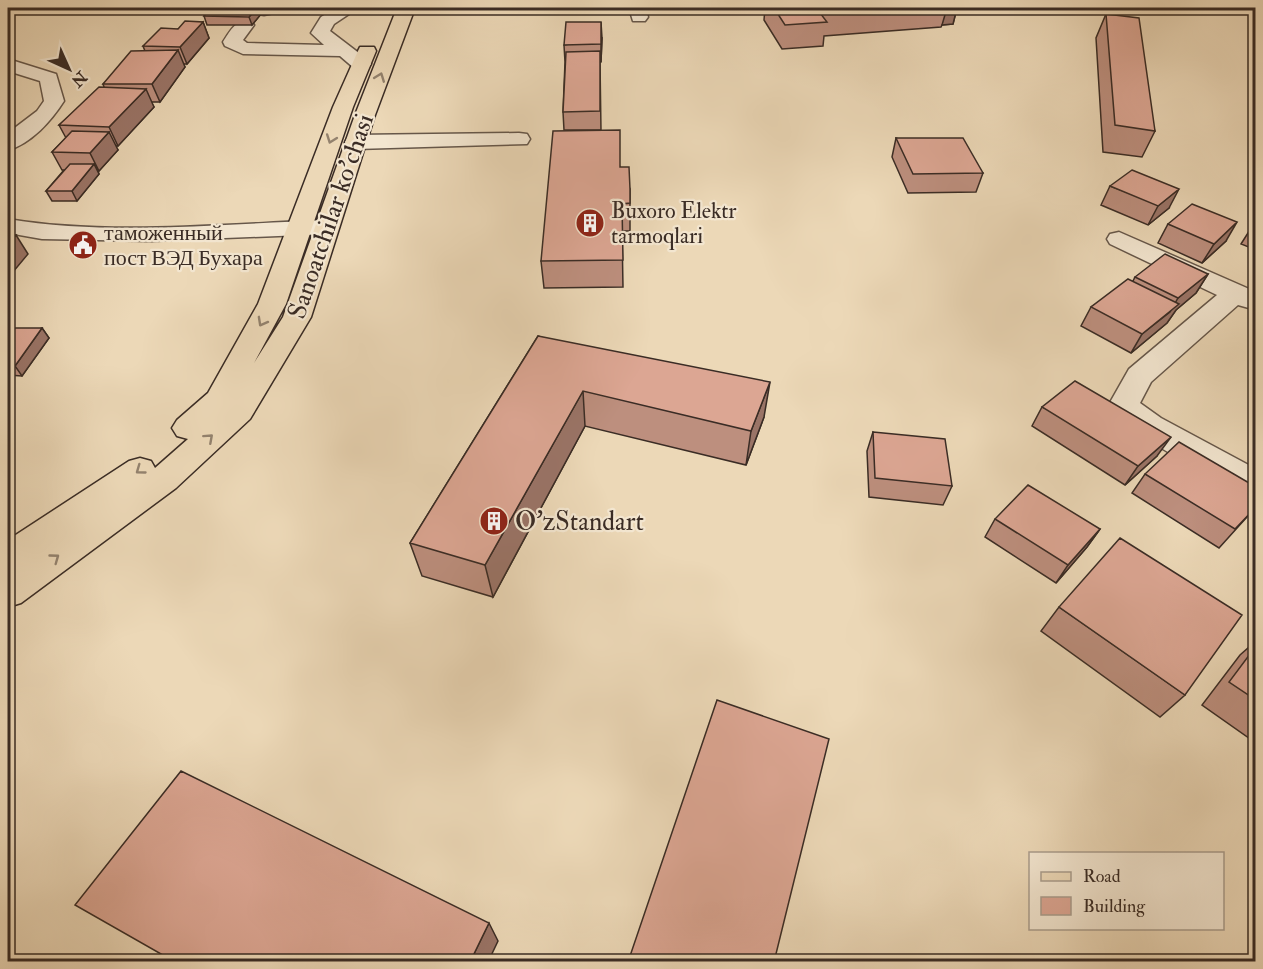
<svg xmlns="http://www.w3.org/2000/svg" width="1263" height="969" viewBox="0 0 1263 969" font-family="'IM FELL Double Pica',serif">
  <rect width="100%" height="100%" fill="#ecd8b7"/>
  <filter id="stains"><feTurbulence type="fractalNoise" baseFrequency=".00333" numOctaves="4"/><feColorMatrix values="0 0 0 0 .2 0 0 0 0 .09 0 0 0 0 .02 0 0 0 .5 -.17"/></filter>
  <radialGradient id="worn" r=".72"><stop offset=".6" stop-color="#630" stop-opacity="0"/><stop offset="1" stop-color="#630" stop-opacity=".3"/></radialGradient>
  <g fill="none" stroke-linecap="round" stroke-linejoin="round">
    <g stroke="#66574a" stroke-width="3">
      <path id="minor" d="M257,8H282L279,12L264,15L258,14L255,10Z
        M336,8H358L334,24L330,31L368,60L371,64L368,68H354L340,56L243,54L225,46L223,42C230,31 237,18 251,21L254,25L243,40L247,43L324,45L311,33L321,17Z
        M629,8H645L648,17L645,21H633Z
        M8,59L56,74L64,101C52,120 31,144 8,150V133L37,111L44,101L40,81L8,71Z
        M519,133L527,134L530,139L527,144L356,149L348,147L345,142L348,137L356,135Z
        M8,219C108,236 225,224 327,220L336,222L339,227L336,232L327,234L151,241L42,239L8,233Z
        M1119,232L1256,292V310L1238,305L1151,382L1140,403L1161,418L1256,469V497L1244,494C1214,476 1123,433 1108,406L1129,369L1217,295L1110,244L1107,239L1110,234Z"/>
    </g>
    <g stroke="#3a2c25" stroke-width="3">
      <path id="major" d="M397,8H415L375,115L311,317L250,419L176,488L21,603L8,607V540L129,461L140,458L151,461L155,468L188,439L177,436L172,428L177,420L208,393L258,304L333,107L358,51L360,47H374L376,51L353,107L286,304L254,363L283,317L355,115Z"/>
    </g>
    <use href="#minor" fill="#f3e6d0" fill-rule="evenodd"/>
    <use href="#major" fill="#ecd8b7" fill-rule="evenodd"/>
  </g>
  <path fill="#bd8f7e" stroke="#3a2c25" stroke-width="1.5" d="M211,8H266L252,25H207L204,16Z
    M765,8H957L953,24L942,25L941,27L824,36L823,46L782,49L764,20Z
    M1106,14L1155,131L1142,157L1103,152L1096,38Z
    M203,22L209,38L187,64H183L185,67L160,102H151L154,107L118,146H115L118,150L99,171H98L99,174L77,201H52L46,191L64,170H62L52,152L66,138L59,125L104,87L103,84L145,51L143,46L178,29Z
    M602,38L601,62H600L601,130H564L563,112L565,62L564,45Z
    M896,138L983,173L976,192L908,193L892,157Z
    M620,167L630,189V231H622L623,287L544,288L541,261Z
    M1110,186L1169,208L1148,225L1101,205Z
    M1256,222V250L1241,244L1253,225Z
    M1168,224L1226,241L1202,263L1158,243Z
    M1208,274L1196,293L1176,310L1167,323L1131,353L1081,326L1091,307L1133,281L1135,277Z
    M42,328L49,338L22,376L8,375V338Z
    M538,336L764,417L746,465L585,426L493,597L422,576L410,543Z
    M1042,407L1157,456L1125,485L1032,426Z
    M873,432L952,486L943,505L869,497L867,451Z
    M1145,474L1256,507L1219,548L1132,493Z
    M995,519L1100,529L1087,547L1056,583L985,537Z
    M1059,607L1185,695L1160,717L1041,631Z
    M1256,641V743L1202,705L1240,655Z"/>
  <path fill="#9a7467" stroke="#3a2c25" stroke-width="1.5" d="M257,8H266L252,25L249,17Z
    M947,8H957L953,24L942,25Z
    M203,22L209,38L187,64L180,47Z
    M601,22L602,38L601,62Z
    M178,50L185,67L160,102L152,84Z
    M146,89L154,107L118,146L109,127Z
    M109,132L118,150L99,171L90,153Z
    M94,164L99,174L77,201L72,191Z
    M1179,189L1169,208L1148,225L1158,206Z
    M1237,222L1226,241L1202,263L1214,244Z
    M16,235L28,254L8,278V244Z
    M1208,274L1196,293L1176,310L1167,323L1131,353L1142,334L1170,312L1178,298Z
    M42,328L49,338L22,376L15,366Z
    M770,382L764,417L746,465L751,431Z
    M583,391L585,426L493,597L485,565Z
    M1171,437L1157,456L1125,485L1138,466Z
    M1100,529L1087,547L1056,583L1068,565Z
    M489,923L498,941L488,962H470Z"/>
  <path fill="#dca693" stroke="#3a2c25" stroke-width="1.5" d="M211,8H257L249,17L204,16Z
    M774,8H893L820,13L827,22L785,25Z
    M1106,14L1139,18L1155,131L1115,125Z
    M185,21L203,22L180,47L143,46L161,28L178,29Z
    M566,22H601V44L564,45Z
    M178,50L152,84H103L131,51Z
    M600,51V111L563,112L566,52Z
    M99,87L146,89L109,127L59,125Z
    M620,130V167H629L630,189V203L622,204L623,260L541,261L553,131Z
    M72,131L109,132L90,153L52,152Z
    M896,138H963L983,173L913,174Z
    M70,164H94L72,191H46Z
    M1132,170L1179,189L1158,206L1110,186Z
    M1192,204L1237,222L1214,244L1168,224Z
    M8,235H16L8,244Z
    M1165,254L1208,274L1178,298L1135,277Z
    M1128,279L1179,304L1142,334L1091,307Z
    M15,328H42L15,366H8V338Z
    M538,336L770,382L751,431L583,391L485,565L410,543Z
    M1075,381L1171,437L1138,466L1042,407Z
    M873,432L945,439L952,486L875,478Z
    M1179,442L1256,487V507L1235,529L1145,474Z
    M1028,485L1100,529L1068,565L995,519Z
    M1120,538L1242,615L1185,695L1059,607Z
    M1256,646V700L1229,682Z
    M717,700L829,739L774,962H628Z
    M181,771L489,923L470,962H175L75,905Z"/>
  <defs><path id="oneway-chevron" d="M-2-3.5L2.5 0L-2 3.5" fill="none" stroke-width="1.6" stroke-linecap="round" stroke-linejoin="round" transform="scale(1.5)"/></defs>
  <g stroke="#93826e">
    <use href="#oneway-chevron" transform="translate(380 77) rotate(-69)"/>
    <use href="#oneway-chevron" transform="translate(331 139) rotate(110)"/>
    <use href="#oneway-chevron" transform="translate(262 322) rotate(119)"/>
    <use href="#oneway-chevron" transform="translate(209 438) rotate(-42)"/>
    <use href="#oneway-chevron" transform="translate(140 470) rotate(144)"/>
    <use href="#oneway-chevron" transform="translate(55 558) rotate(-36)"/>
  </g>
  <defs>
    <g id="building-disc" transform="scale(1.5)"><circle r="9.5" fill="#8f2418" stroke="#f3e6d0"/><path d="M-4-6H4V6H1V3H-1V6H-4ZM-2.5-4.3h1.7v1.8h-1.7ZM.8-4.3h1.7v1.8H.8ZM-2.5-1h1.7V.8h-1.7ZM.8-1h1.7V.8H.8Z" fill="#fff"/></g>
    <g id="civic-disc" transform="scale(1.5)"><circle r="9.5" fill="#8f2418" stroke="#f3e6d0"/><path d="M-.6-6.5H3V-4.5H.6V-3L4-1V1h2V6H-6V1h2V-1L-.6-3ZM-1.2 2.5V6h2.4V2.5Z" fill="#fff"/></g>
  </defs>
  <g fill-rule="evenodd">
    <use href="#building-disc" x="590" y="223"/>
    <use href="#civic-disc" x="83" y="245"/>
    <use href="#building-disc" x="494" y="521"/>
  </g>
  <g text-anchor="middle" stroke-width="4.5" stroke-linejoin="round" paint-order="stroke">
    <g font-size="22" fill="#3a2c25" stroke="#f3e6d0" text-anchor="start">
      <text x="611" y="218">Buxoro Elektr<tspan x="611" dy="25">tarmoqlari</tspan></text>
      <text x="104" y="240">таможенный<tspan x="104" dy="25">пост ВЭД Бухара</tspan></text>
    </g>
    <g font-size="26" fill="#3a2c25" stroke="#f3e6d0">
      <text transform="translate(330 216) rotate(-71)" y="9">Sanoatchilar ko'chasi</text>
    </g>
    <g font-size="26" fill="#3a2c25" stroke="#f3e6d0" text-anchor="start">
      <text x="515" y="530">O'zStandart</text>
    </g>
  </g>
  <rect width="1263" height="969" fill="none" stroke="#ecd8b7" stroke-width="30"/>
  <rect x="9" y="9" width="1245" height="951" fill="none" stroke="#3a2c25" stroke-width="3"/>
  <rect x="15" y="15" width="1233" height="939" fill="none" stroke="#3a2c25" stroke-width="1.5"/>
  <rect x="1029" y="852" width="195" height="78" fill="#f3e6d0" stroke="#a99c8c" stroke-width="1.5"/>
  <rect x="1041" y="872" width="30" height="9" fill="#ecd8b7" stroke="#a99c8c" stroke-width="1.5"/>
  <text x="1083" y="882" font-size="18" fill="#3a2c25">Road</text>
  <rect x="1041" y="897" width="30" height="18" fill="#dca693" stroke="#a99c8c" stroke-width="1.5"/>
  <text x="1083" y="912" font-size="18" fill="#3a2c25">Building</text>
  <g transform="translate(69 69) rotate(135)" stroke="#f3e6d0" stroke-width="4.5" paint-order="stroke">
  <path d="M0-4.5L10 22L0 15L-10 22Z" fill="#3a2c25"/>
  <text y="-9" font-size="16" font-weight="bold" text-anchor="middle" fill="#3a2c25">N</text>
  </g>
  <rect width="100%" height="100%" filter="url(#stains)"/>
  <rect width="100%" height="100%" fill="url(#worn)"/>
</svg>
